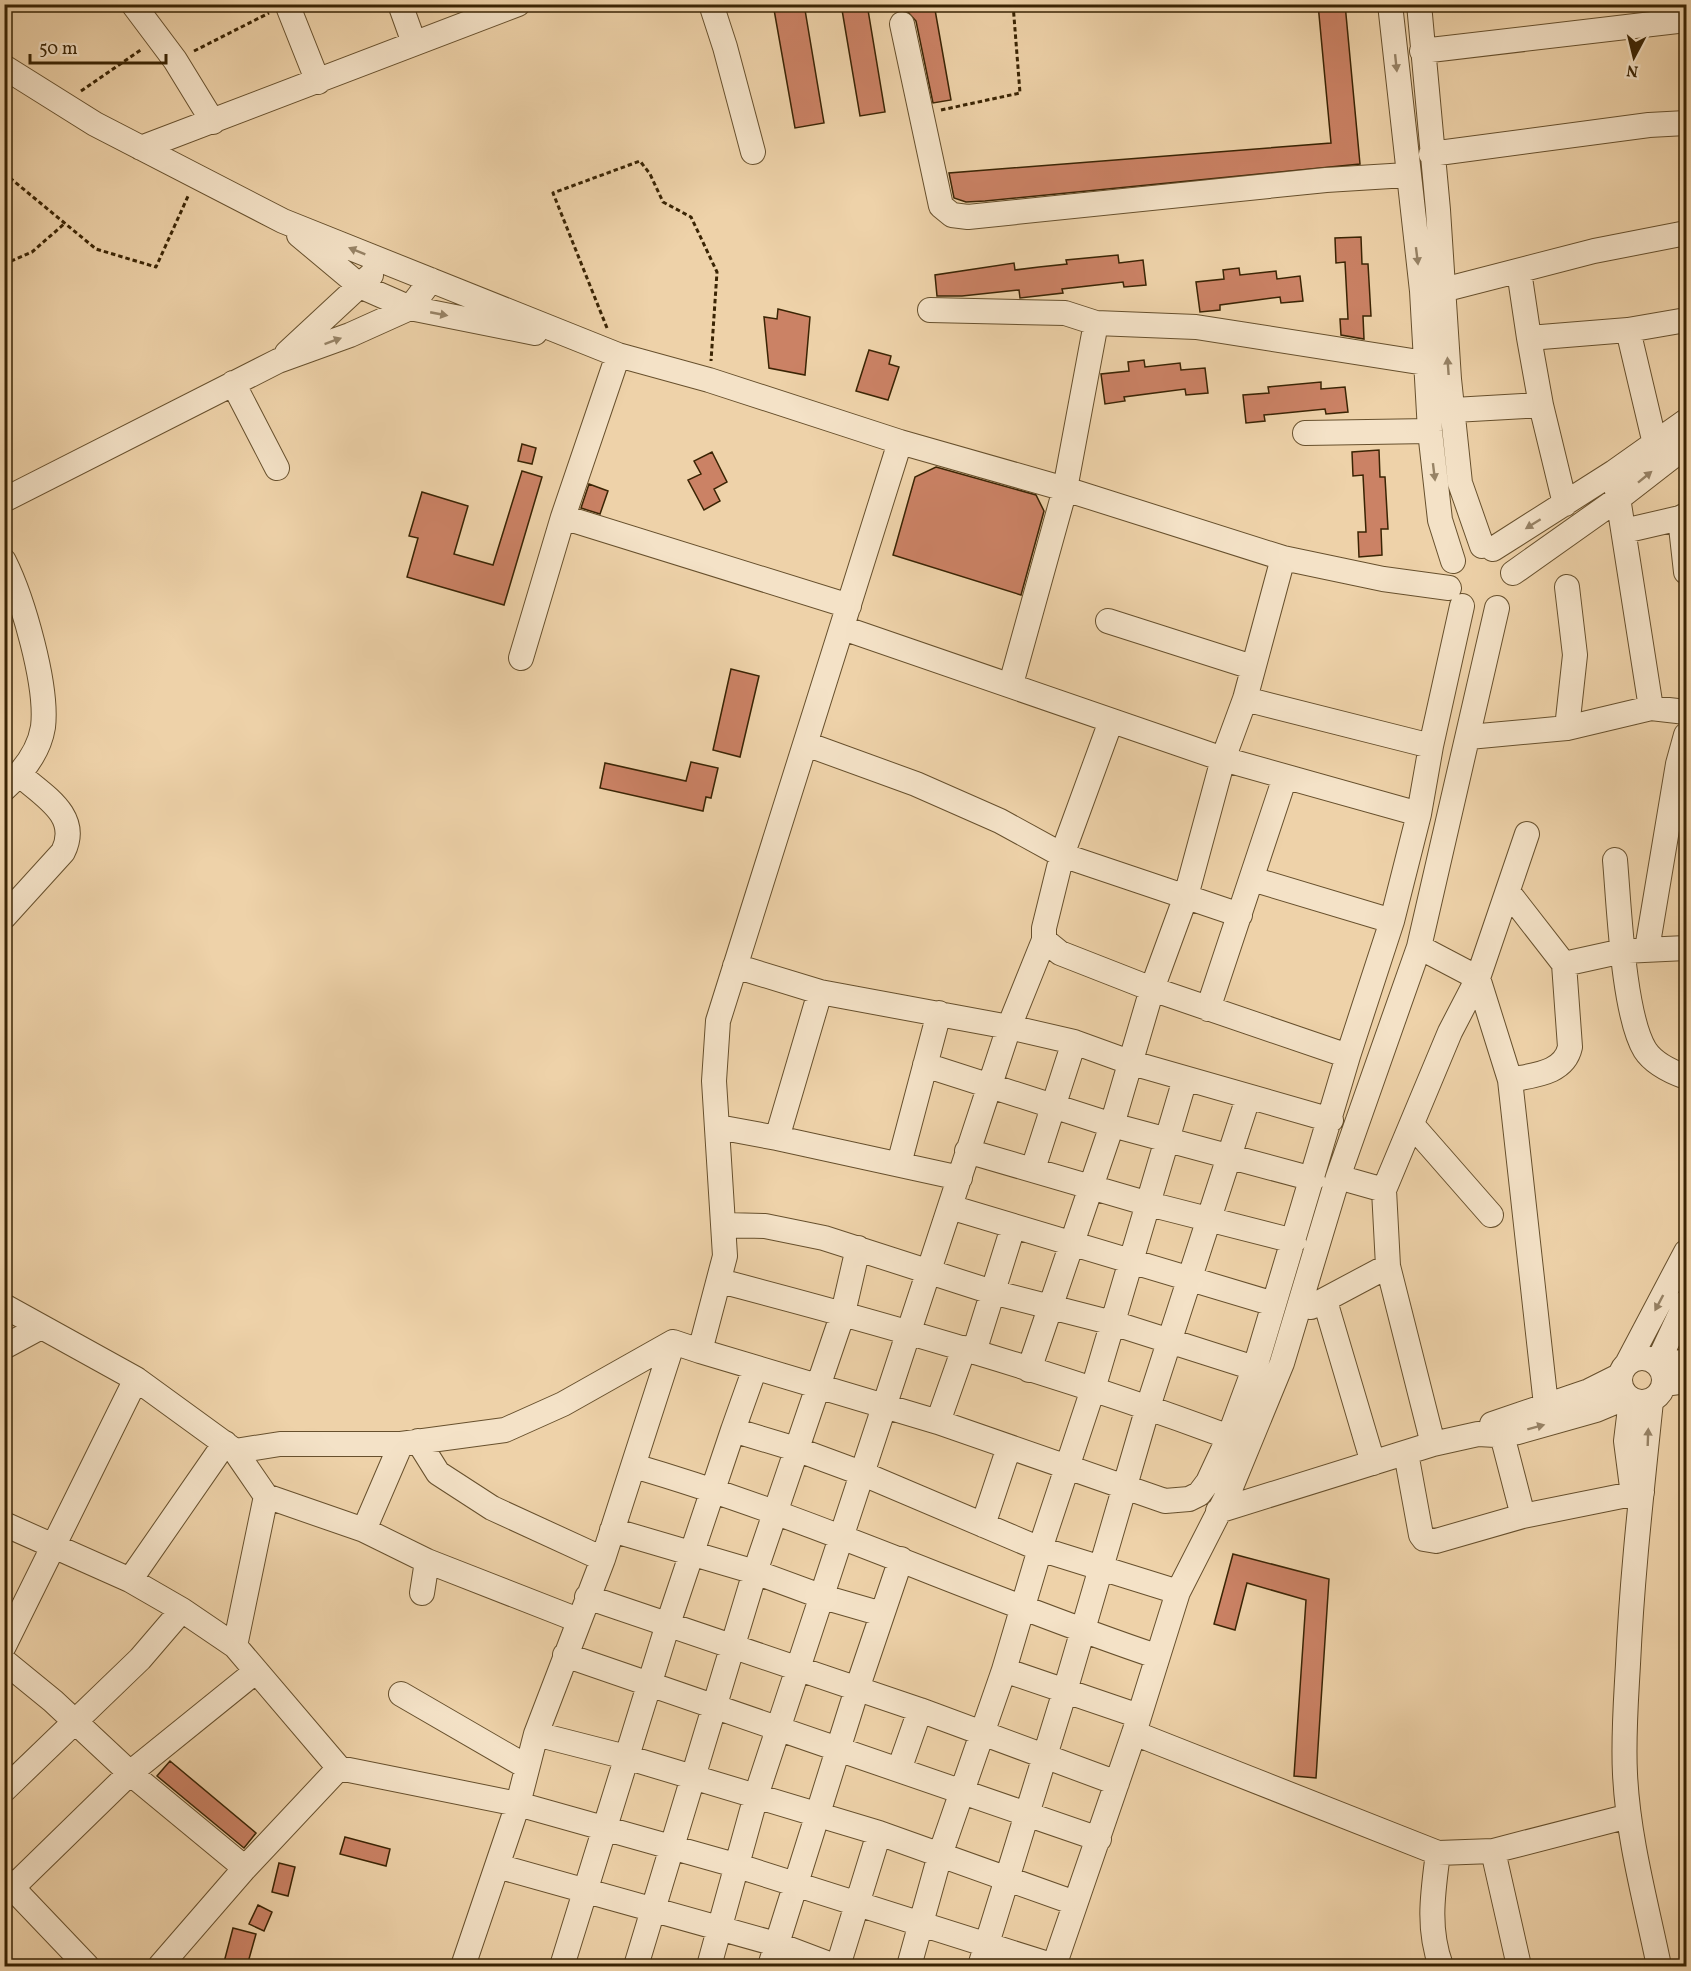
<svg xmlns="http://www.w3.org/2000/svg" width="1691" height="1971" viewBox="0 0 1691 1971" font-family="Vollkorn,serif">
  <rect width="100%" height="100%" fill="#eed2a9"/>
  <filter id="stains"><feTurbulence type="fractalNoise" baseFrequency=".00333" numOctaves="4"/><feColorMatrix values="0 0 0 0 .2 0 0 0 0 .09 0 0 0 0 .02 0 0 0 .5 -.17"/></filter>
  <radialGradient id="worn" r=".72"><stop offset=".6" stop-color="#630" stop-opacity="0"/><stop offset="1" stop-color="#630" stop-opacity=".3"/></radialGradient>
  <path fill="#cb8265" stroke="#3a2404" stroke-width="1.5" d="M773,4H804L824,123L795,128Z
    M841,4H867L885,112L860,116Z
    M905,4H934L951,100L933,103L916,21L906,10Z
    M1318,4H1345L1360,164L985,201L966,202L954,198L949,173L1331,143Z
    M1361,237L1362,264H1368L1371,316H1363L1364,339L1341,335L1340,319H1348L1345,262L1336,263L1335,238Z
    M1118,255L1119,263L1143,260L1146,285L1124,287L1123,282L1062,289L1063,293L1020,298L1019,290L962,296H937L935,275L1014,263L1015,270L1039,267L1067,264L1066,260Z
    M1239,268L1240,275L1276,271L1277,279L1300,276L1303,301L1281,303L1280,297L1220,305V310L1200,312L1196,282L1224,279L1223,270Z
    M778,309L810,317L805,375L769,368L764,317L777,319Z
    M869,350L891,356L889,364L899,367L888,400L856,391Z
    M1144,360L1145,367L1180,363L1181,370L1205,368L1208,393L1186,395L1185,389L1124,397L1125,401L1105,404L1101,374L1129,371L1128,362Z
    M1321,382V389L1345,387L1348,412L1326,414L1325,409L1264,415L1265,421L1246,423L1243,395L1269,393L1268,387Z
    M522,444L536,448L532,464L518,461Z
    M1379,450L1380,477H1385L1388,529H1381L1382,555L1359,557L1358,532H1366L1363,475L1353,476L1352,452Z
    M712,452L727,482L714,489L720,501L704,510L688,480L701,474L694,461Z
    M936,467L1036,495L1044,511L1021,595L893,555L915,477Z
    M522,471L542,477L504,605L407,577L418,538L409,536L422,492L468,506L454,554L493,565Z
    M589,484L608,491L600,514L581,508Z
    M731,669L759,676L740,757L713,750Z
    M691,762L718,768L711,798L706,797L703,811L600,788L605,763L686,781Z
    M1233,1554L1329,1579L1316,1778L1294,1776L1306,1600L1247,1583L1235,1630L1214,1624Z
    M170,1761L256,1833L244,1848L157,1776Z
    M345,1837L390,1849L386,1866L340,1854Z
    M279,1863L295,1867L288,1896L272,1892Z
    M258,1905L272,1912L264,1931L249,1924Z
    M233,1928L256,1934L247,1966H223Z"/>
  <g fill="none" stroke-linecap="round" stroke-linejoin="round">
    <g stroke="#67502d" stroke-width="26">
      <path id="minor" d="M133,4L175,60L213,122
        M287,4L318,82
        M400,4L414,43
        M711,4L725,47L753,152
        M1390,4L1422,291L1430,431L1440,520L1453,561
        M1419,4L1438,210L1449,379L1460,483L1482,546
        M902,24L941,206L952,215L968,217L1326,180L1407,175
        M1422,51L1686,20
        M4,67L95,124L283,221L618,355L709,380L900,442L1065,489L1283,558L1383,579L1449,588
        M141,148L518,4
        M1431,154L1649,125L1686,123
        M299,235L360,286L410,308L535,333
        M1519,271L1529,338
        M1443,290L1594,251L1686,233
        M930,310L1065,313L1096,323L1196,327L1425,363
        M1628,330L1655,444
        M287,353L371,275
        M233,383L277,468
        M1454,410L1541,405
        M1305,433L1430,431
        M1614,472L1651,708
        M4,500L278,361L350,335L410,308L431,280
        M1565,504L1541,405L1529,338L1628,330L1686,320
        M1686,515L1680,518L1686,572
        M563,517L849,606
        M1624,531L1680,518
        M1493,549L1614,472L1686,421
        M4,561C23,599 48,686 43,727C39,752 22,773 4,789
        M1513,573L1619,498L1686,446
        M1108,621L1252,667
        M843,628L1223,759L1419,814
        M521,658L563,517L618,355
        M1011,684L1065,489L1096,323
        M1245,699L1431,746
        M1111,721L1062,855L1044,928V940L1060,953L1152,989L1348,1056
        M1567,728L1575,655L1567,587
        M1469,737L1567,728L1651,708L1686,712
        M806,744L916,784L1000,821L1062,855L1240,915
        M1615,860C1619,904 1623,1014 1645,1050C1654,1064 1672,1072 1686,1077
        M1252,879L1392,921
        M1508,892L1564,964L1570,1047C1564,1074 1533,1075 1510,1080
        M4,917L63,852C81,816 44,796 20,775
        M1044,940L1009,1027L1074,1042
        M1419,947L1478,978L1510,1080L1546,1405
        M1647,949L1678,764L1686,735
        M1564,964L1623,951L1686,948
        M820,992L777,1138L960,1178
        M1208,1009L1285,777
        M925,1065L1112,1125L1313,1179
        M1413,1126L1491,1215
        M718,1127L777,1138
        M967,1151L1149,1204L1294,1241
        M899,1164L939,1013
        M1033,1169L1074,1042L1132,1063L1331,1120
        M1338,1177L1384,1190
        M950,1207L1274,1304
        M725,1225L765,1226L824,1238L992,1292L1113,1323L1254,1368
        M720,1281C892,1326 1063,1375 1229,1437
        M1325,1301L1373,1463
        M4,1306L136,1379L235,1451L266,1496L364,1530L427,1561L578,1620
        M1311,1307L1388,1266
        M4,1347L41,1327
        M700,1351L938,1422L1165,1501L1189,1499L1199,1494L1208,1482L1229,1437L1257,1361L1348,1056L1392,921L1419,814L1431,746L1462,606
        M974,1352L1013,1227
        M1620 1380a22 22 0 1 1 44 0a22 22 0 1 1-44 0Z
        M1628,1362L1686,1252
        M1657,1364L1686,1302
        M1659,1366L1686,1361
        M1029,1370L1112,1125L1152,989L1186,896L1223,759L1245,699L1283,558
        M1664,1384L1686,1381
        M1631,1400L1626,1441L1633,1495
        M1651,1401C1642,1489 1632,1576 1628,1664C1626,1701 1623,1737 1625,1774C1628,1838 1646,1903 1659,1966
        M938,1422L964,1348
        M1492,1424L1589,1391L1619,1376
        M733,1430L755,1368
        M1502,1435L1523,1516
        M418,1441L438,1473L492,1508L603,1559
        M1433,1444L1388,1266L1384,1190L1450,1032L1478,978L1527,834
        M235,1451L280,1444H401L505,1430L563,1404L673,1342
        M1406,1453L1421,1535L1424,1539L1436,1541L1523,1516L1642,1492
        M634,1466C813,1518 980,1597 1156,1656
        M1218,1511L1433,1444L1478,1434L1496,1435L1518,1432L1596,1410L1627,1397
        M4,1524L130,1580L182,1610L235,1646L339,1768
        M983,1525L1009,1447
        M364,1530L401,1444
        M612,1530L755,1572L823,1597L882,1614
        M130,1580L225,1443
        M422,1593L427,1561
        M587,1597L920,1710L1117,1783
        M4,1646L136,1379
        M235,1646L266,1496
        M565,1655L1099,1839
        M4,1661L53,1701L130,1773L245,1868
        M1004,1670L1139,1716
        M401,1694L527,1767
        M1134,1733L1438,1853L1493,1851L1629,1816
        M536,1734L626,1757L879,1833L1075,1903
        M899,1770L920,1710
        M4,1790L140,1659L182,1610
        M1493,1851L1519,1966
        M1438,1853C1433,1892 1427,1928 1441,1966
        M497,1866L776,1944L834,1966
        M4,1879L87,1966
        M13,1887L130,1773L255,1672
        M160,1966L245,1868L339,1768L518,1804L735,1865L1054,1966L1134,1733L1178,1592L1229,1492L1282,1363L1338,1177L1419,947L1497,608
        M463,1966L518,1804L536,1734L603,1559L673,1342L700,1351L725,1256L714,1081L718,1021L900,442
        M562,1966L668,1624L733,1430L796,1449L861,1473L1040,1549L1178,1592
        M636,1966L755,1572L843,1313L858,1248
        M709,1966L756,1796L1009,1027L820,992L735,966
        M770,1966L857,1689L901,1559
        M838,1966L879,1833
        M909,1966L940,1855L1004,1670L1040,1549L1093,1389L1185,1079
        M980,1966L1065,1691L1148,1407L1248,1098"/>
    </g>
    <path stroke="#3a2404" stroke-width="3" stroke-dasharray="4.5 3" stroke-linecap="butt" d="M194,51L269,13
      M81,91L142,49
      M941,110L1020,93L1013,4
      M4,173L96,249L156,267L189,194
      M4,264L32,252L64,224
      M607,328L553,193L640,161L650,174L663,202L691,217L717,272L711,361"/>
    <use href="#minor" stroke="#f4e2c7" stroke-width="24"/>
  </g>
  <defs><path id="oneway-solid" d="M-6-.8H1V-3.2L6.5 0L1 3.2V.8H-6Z" transform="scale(1.5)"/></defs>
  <g fill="#978366">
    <use href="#oneway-solid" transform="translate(1396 63) rotate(84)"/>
    <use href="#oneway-solid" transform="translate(357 251) rotate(-158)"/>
    <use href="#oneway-solid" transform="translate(1417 256) rotate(83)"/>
    <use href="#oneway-solid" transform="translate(439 314) rotate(11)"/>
    <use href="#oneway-solid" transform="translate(333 341) rotate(-20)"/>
    <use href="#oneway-solid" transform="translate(1448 366) rotate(-94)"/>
    <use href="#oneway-solid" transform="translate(1434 472) rotate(83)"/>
    <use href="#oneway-solid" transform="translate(1645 477) rotate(-39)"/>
    <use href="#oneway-solid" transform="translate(1533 524) rotate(148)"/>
    <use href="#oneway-solid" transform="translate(1659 1303) rotate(118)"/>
    <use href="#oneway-solid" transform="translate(1536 1427) rotate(-15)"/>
    <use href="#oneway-solid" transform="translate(1648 1437) rotate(-88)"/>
  </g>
  <rect width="1691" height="1971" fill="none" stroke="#eed2a9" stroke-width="24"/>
  <rect x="6" y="6" width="1679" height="1959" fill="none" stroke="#3a2404" stroke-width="3"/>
  <rect x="12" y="12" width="1667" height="1947" fill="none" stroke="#3a2404" stroke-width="1.5"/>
  <g transform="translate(1634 57) rotate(187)" stroke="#f4e2c7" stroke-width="4.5" paint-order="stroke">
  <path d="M0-4.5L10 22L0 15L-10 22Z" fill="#3a2404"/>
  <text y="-9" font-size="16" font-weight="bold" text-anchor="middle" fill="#3a2404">N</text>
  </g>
  <path d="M30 54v9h136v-9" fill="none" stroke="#3a2404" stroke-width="3"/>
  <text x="39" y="54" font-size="18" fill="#3a2404" stroke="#f4e2c7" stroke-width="4.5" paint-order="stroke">50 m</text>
  <rect width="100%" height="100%" filter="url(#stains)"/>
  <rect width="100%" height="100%" fill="url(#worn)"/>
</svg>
